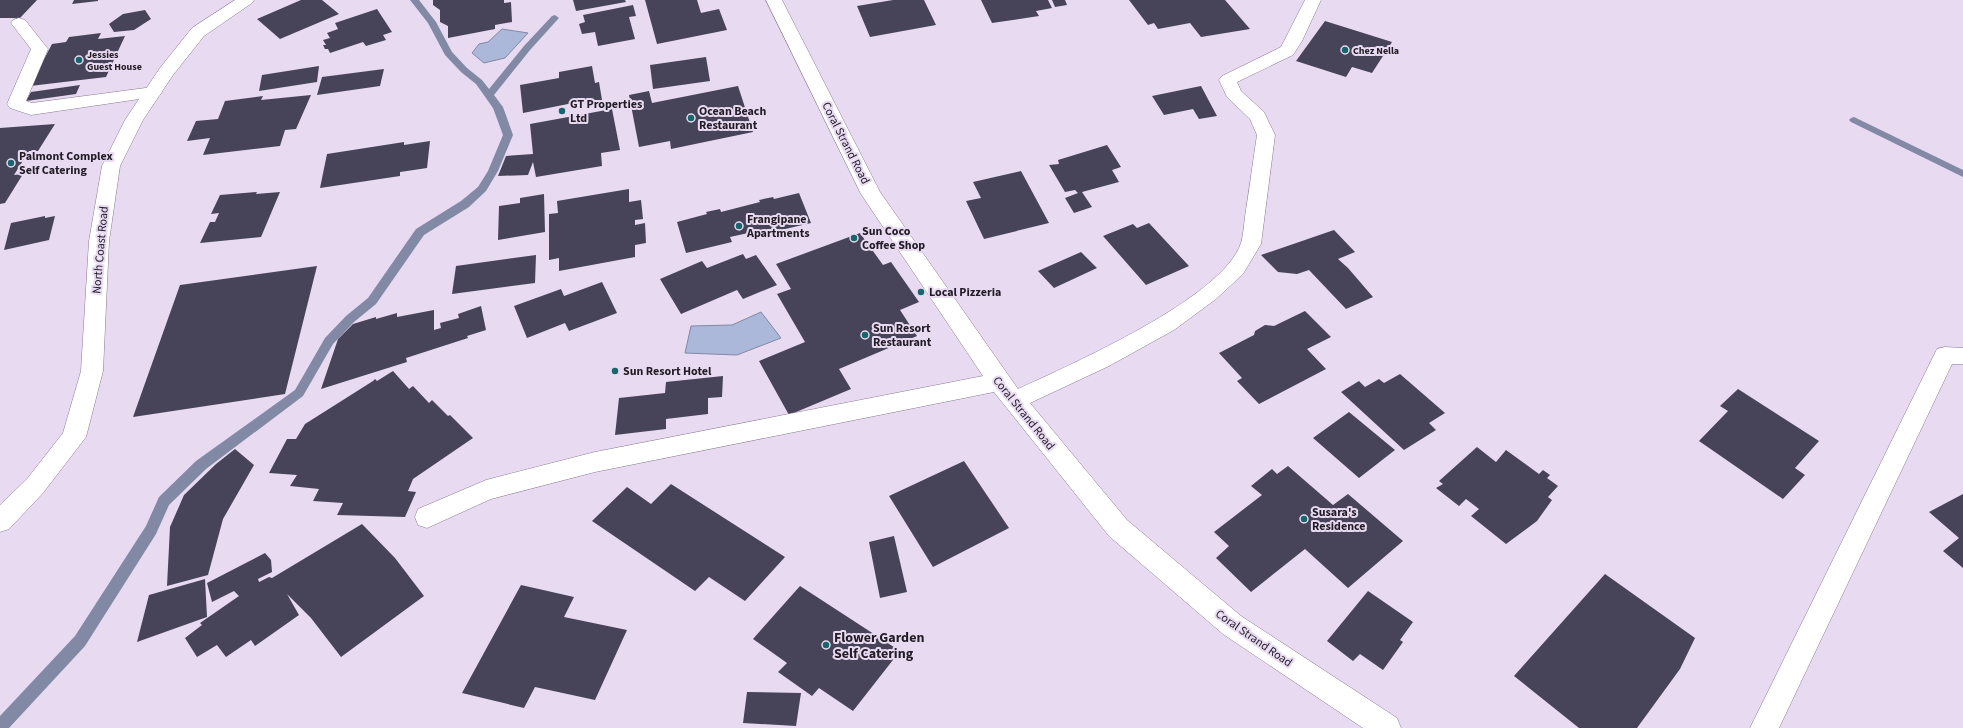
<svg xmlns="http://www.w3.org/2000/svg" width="1963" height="728" viewBox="0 0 1963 728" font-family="'Source Sans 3',sans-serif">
  <rect width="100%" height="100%" fill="#e8daf1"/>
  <path fill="#abb8da" stroke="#8289a4" d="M502,29L528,33L505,58L484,63L472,53L479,44L488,42Z
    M761,312L781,338L737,355L685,353L691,326L732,325Z"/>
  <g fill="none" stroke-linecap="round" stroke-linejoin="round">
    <path fill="#8289a4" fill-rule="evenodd" d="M410,0H419L436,22L452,52L467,68L482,80L489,89L524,46L552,16L555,15L559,18L530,50L494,95L503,107L513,135L498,171L486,191L469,207L424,235L376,304L354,322L333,344L303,396L206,469L169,505L156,534L85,646L9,728H0V716L75,636L146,526L159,497L196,461L295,390L325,338L346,316L368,298L416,229L461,201L478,187L488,171L503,135L493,108L476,84L461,72L445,55L428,23Z
      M1854,117L1963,170V177L1851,122L1849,120L1851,118Z"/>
  </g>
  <path fill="#474459" d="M0,0H37L20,18H0Z
    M74,0H98V1L72,4Z
    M301,0H322L339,14L280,39L257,19Z
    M433,0H504V3L511,2L512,22L495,25V29L448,38V26L440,22V10L433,5Z
    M573,0H625L626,2L576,11Z
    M645,0H697L701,13L719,9L727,30L657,44Z
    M893,0H924L936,25L870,37L857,6Z
    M981,0H1048L1052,8L1036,11L1039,16L992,23Z
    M1052,0H1065L1067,5L1055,7Z
    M1129,0H1225L1250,29L1201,37L1190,23L1158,29L1154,23L1148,25Z
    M633,5L636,16L629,17L635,39L598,46L595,32L582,34L579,24L585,22L583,15Z
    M377,9L392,32L383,35L386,40L366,46L363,42L330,53L328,49H325L323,45H326L323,40L330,38L327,33L338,29L335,23Z
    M145,10L151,19L134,30L114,32L109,24L123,14Z
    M1325,21L1392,42L1372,73L1352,67L1346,77L1296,61Z
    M101,33L98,39L125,36L106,77L30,86L52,44L66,42L69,37Z
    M706,57L710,81L653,89L650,65Z
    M319,66L317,82L259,91L262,75Z
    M592,66L595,83L599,82L602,100L574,105L573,103L523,113L520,85L559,78V72Z
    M384,69L380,86L317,95L322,77Z
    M80,85L76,94L26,101L31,92Z
    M738,86L753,132L671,149L670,141L639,147L629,95L649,91L652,103Z
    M1201,86L1217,116L1199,119L1193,109L1164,115L1152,96Z
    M311,95L296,129L285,130L280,146L203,155L210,138L187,141L196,121L218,119L225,101L263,96L261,100Z
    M612,109L620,150L601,153L602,166L536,177L533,162L528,175L498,176L506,156L533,154L530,124Z
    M55,124L38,151H29L14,175L23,174L5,203L0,204V128Z
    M430,141L427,168L400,172V176L320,188L327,154L404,142V145Z
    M1107,145L1121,167L1112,170L1119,182L1082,192L1092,207L1074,213L1065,198L1078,193L1075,190L1065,192L1049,165L1059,164L1058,160Z
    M1021,171L1049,223L984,239L966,201L981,198L973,182Z
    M629,189V202L641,200L643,219L635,220V225L645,223L646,243L635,245V257L559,271V258L549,260V214L558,213L557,201Z
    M257,192L256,194L280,192L261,237L200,243L210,222H215L219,213L211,214L220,195Z
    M799,193L811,223L768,233L766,229L730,237L732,242L686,253L677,222L707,214L706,212L720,209L721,212L760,202L759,200L773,197L774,199Z
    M544,194L545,232L498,240L499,206L520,203V198Z
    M45,216V218L55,216L49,240L4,250L11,223Z
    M1149,223L1189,266L1146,285L1103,236L1133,224L1137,228Z
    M1334,230L1355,252L1338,259L1348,268L1373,297L1346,309L1309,270L1297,274L1278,272L1261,255Z
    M860,233L883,265L891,262L919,302L900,310L917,336L839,369L851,389L789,415L759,361L805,342L777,294L791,289L776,264Z
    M1081,252L1097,268L1054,288L1038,271Z
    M743,254L746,259L756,255L777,285L743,299L737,290L681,314L660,279L702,261L707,268Z
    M536,255L535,283L452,294L456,266Z
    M317,266L285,394L133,417L180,285Z
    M602,282L617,313L569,331L565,323L527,338L514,306L561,289L564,296Z
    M481,306L486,330L467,336L468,338L406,358L407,362L321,389L338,339L353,324L376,317V319L397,313V317L434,310V330L441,328L440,323L459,318L458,314Z
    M1305,311L1331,337L1307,349L1326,369L1259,404L1237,381L1242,378L1219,353L1254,335L1255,331L1265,325L1274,326Z
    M393,371L409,389L413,386L429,403L432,400L448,416L450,415L473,438L413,479L408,491L416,492L405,517L337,515L343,503L313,501L319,489L290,486L297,475L269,473L287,439H296L305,424L373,381L375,379L377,381Z
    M1400,374L1445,413L1429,423L1436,430L1404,450L1341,392L1359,381L1365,387L1379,379L1384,383Z
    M723,376L722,397L708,398V414L666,419V429L615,435L619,398L665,393L666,382Z
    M1738,389L1819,441L1795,468L1805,475L1783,499L1699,441L1728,411L1720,406Z
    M1349,412L1395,450L1359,478L1313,438Z
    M1477,447L1496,462L1506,450L1539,474L1543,470L1550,475L1547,478L1558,486L1548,497L1552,500L1537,521L1506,544L1471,516L1479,509L1466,499L1459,506L1436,488L1443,484L1439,481Z
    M235,449L254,465L223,519L208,575L167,586L170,527L184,495L216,464Z
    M964,461L1009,528L933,567L889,496Z
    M1288,466L1333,505L1348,494L1403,541L1348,588L1305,549L1251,592L1216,558L1229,546L1214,532L1262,495L1251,486L1272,469L1277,474Z
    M671,484L785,557L745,601L709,577L695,591L592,521L627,487L651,504Z
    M1963,494V568L1943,551L1959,538L1929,512Z
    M362,524L395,558L424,596L341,657L311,618L287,594L299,615L255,646L251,640L226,657L217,645L197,657L185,638L202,625L200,623L239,596L234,591L212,602L207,583L265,553L271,560L272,572L258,579L259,582L269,577L272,578Z
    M894,536L907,592L880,598L869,542Z
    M1605,574L1695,638L1680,669L1637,728H1579L1514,676Z
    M205,579L207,617L137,642L149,595Z
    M521,585L574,597L564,617L627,630L595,700L535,687L524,708L462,693Z
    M800,586L900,651L853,711L819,688L812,696L778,672L787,663L753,639Z
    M1368,591L1413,622L1400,640L1403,642L1383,670L1360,654L1353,661L1327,641Z
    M747,692L801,693L796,726L743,723Z"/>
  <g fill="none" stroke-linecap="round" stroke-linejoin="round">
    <g stroke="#897c91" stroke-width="1">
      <path id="minor" d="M766,0H782L880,192L1018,389C1070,365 1223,298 1241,243C1244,233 1244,221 1246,210C1250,185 1253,160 1257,135L1250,119L1227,97L1219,80L1222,76L1281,47L1305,0H1321L1302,41L1293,55L1237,82L1241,91L1264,112L1275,135L1261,244L1243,274L1216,299L1174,330L1109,366L1030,403L1127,520L1241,616L1397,718L1401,728H1363L1223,634L1109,536L994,392L595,472L491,499L427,528L418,525L415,517L418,509L486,480L595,452L983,376L861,194Z
        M19,18L25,20L48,49L26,101L32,103L153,87L159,88L162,92L159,96L153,97L31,115L10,108L7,104L31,49L11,23L13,20Z
        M1945,347L1963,348V364H1952L1779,728H1750L1934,355L1937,349Z"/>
    </g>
    <g stroke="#897c91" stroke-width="1">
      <path id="major" d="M235,0H254L252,3L204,36L173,75L143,120L120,166L109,241L103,371L86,437L43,493L9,529L0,532V505L27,479L63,433L81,371L89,241L102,166L125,120L160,68L192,28Z"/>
    </g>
    <use href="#minor" fill="#fff" fill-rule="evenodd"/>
    <use href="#major" fill="#fff" fill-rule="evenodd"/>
  </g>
  <g fill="#18666c" stroke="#e8daf1" stroke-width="1.5">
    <circle cx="1345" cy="50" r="4"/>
    <circle cx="79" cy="60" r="4"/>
    <circle cx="562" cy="111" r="4"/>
    <circle cx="691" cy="118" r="4"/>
    <circle cx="11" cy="163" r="4"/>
    <circle cx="739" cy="226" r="4"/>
    <circle cx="854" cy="238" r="4"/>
    <circle cx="921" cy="292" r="4"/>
    <circle cx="865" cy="335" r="4"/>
    <circle cx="615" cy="371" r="4"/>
    <circle cx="1304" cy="519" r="4"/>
    <circle cx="826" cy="645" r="4"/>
  </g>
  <g text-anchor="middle" stroke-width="4" stroke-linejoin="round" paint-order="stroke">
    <g font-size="10" font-weight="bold" fill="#211c25" stroke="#e8daf1" text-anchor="start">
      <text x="1353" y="54">Chez Nella</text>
      <text x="87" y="58">Jessies<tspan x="87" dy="12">Guest House</tspan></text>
    </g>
    <g font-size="12" font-weight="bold" fill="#211c25" stroke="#e8daf1" text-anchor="start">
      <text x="570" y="108">GT Properties<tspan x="570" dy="14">Ltd</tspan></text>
      <text x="699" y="115">Ocean Beach<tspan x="699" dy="14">Restaurant</tspan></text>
      <text x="19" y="160">Palmont Complex<tspan x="19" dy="14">Self Catering</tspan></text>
      <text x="747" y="223">Frangipane<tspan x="747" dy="14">Apartments</tspan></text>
      <text x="862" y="235">Sun Coco<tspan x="862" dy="14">Coffee Shop</tspan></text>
      <text x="929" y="296">Local Pizzeria</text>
      <text x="873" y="332">Sun Resort<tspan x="873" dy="14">Restaurant</tspan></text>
      <text x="623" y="375">Sun Resort Hotel</text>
      <text x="1312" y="516">Susara's<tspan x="1312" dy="14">Residence</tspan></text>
    </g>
    <g font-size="12" fill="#211c25" stroke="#e8daf1">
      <text transform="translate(846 143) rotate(63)" y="4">Coral Strand Road</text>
      <text transform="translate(100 250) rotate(-85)" y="4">North Coast Road</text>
      <text transform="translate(1024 413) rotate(51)" y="4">Coral Strand Road</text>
      <text transform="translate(1254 638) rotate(35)" y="4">Coral Strand Road</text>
    </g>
    <g font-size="14" font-weight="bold" fill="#211c25" stroke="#e8daf1" text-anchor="start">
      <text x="834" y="642">Flower Garden<tspan x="834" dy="16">Self Catering</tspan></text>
    </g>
  </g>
</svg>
